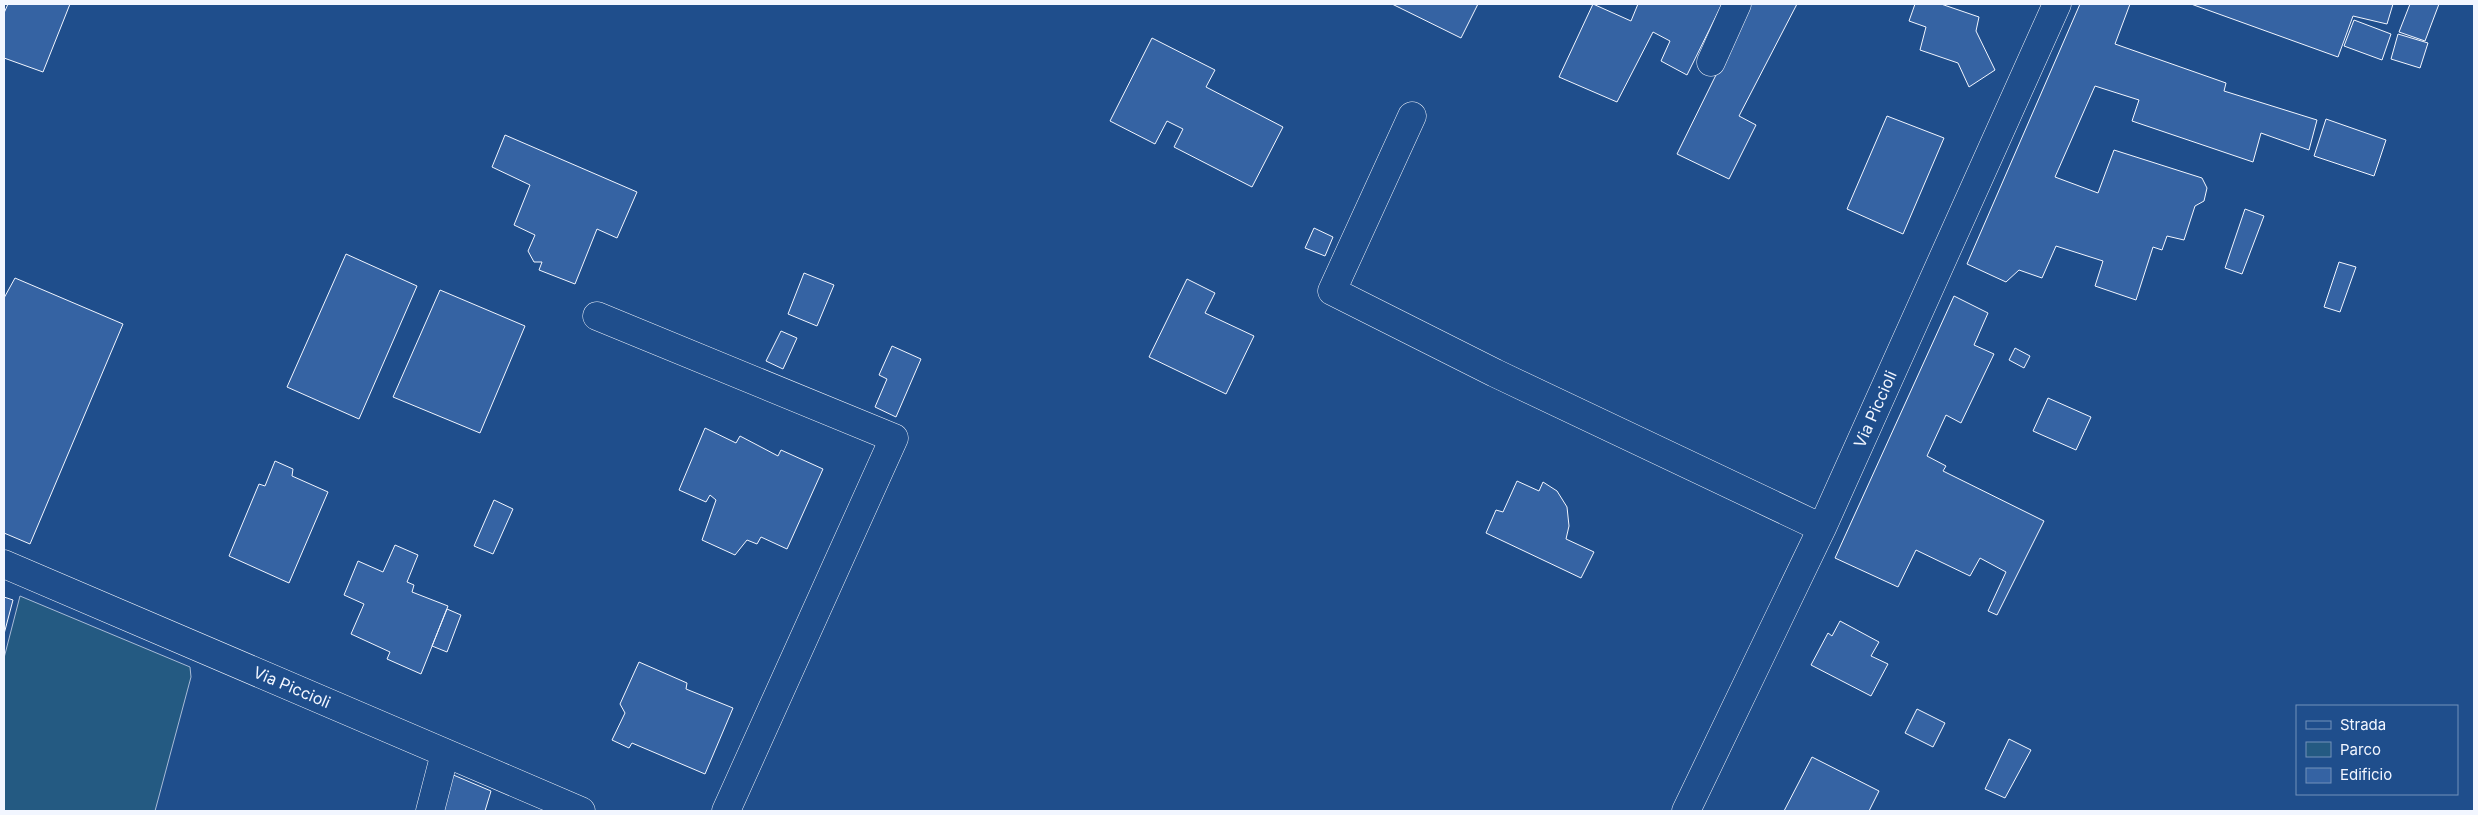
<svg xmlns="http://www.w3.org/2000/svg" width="2478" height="815" viewBox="0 0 2478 815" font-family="Inter,sans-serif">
  <rect width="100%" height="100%" fill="#1f4e8c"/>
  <path fill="#245a82" stroke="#a8bbd7" d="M20,596L190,667L191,677L155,811H4V658Z"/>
  <path fill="#3563a3" stroke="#f2f6ff" d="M8,4H70L43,72L4,58V13Z
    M1392,4H1478L1461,38Z
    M1593,4L1631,21L1638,4H1722L1687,75L1661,61L1670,41L1653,32L1617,102L1559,77Z
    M1751,4H1797L1739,116L1756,125L1729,179L1677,154Z
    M1915,4H1941L1979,17L1976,31L1995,70L1969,87L1958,63L1920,50L1926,27L1909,21Z
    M2080,4H2130L2115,44L2226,83L2224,91L2317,120L2309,150L2261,133L2253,162L2132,121L2139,100L2095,86L2055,177L2098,193L2114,150L2202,178L2207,188L2204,201L2195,206L2184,240L2167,236L2162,250L2153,247L2136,300L2095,286L2103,261L2056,246L2042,278L2019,270L2006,282L1967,264Z
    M2191,4H2393L2387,24L2353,16L2338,57Z
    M2410,4H2439L2425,41L2399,32Z
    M2354,20L2391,34L2382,60L2344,46Z
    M2398,34L2428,43L2420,68L2391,59Z
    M1152,38L1215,70L1206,87L1283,127L1252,187L1174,147L1183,129L1167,121L1155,144L1110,121Z
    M1887,116L1944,138L1903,234L1847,209Z
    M2326,119L2386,140L2374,176L2314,156Z
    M505,135L637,192L617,238L597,229L575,284L539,270L542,262H534L528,251L535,235L514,225L530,185L492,167Z
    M2245,209L2264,216L2242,274L2225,268Z
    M1314,228L1333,237L1325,256L1305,248Z
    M346,254L417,286L359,419L287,387Z
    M2339,262L2356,267L2340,312L2324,307Z
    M804,273L834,285L817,326L788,314Z
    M15,278L123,324L30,544L4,533V298Z
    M1187,279L1215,293L1205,313L1254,336L1226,394L1149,357Z
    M440,290L525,326L480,433L393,397Z
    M1954,296L1988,313L1974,345L1994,354L1961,423L1946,415L1927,456L1946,466L1943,471L2044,521L1997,615L1988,611L2006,572L1980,558L1970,576L1916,550L1898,587L1835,558Z
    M781,331L797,338L783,369L766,361Z
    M892,346L921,359L896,417L875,407L887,379L879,375Z
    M2015,348L2030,356L2024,368L2009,360Z
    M2048,398L2091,417L2076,450L2033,431Z
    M705,428L736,443L740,436L778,456L781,450L823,469L787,549L761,537L757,544L747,540L735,555L702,540L716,500L710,495L706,502L679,490Z
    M275,461L293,469L292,476L328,492L289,583L229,556L259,484L265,486Z
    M1517,481L1539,491L1543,482L1557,491L1567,507L1569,526L1566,539L1594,552L1581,578L1486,533L1496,510L1503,512Z
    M494,500L513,509L493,554L474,546Z
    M395,545L418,555L407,582L414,585L412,592L448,606L421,674L387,659L390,652L351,634L364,604L344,595L358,561L383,572Z
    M4,597L13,600L4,634Z
    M447,609L461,615L447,652L432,646Z
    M1840,621L1879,642L1871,656L1888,664L1871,696L1811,665L1828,633L1832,636Z
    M639,662L687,683L686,689L733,708L705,774L632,743L629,748L612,740L625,713L620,704Z
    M1917,709L1945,723L1933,747L1905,733Z
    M2009,739L2031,750L2005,798L1985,789Z
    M1812,757L1879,791L1869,811H1784Z
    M451,774L491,791L485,811H440Z"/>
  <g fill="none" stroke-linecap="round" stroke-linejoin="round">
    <g stroke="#f2f6ff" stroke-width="29">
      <path id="minor" d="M1711,62L1737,4
        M1412,116L1332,291L1495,373L1822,528
        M597,316L894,438L726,811
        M4,564L581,811
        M430,811L445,753
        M1686,811L1822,528L2057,4"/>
    </g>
    <use href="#minor" stroke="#1f4e8c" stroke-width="28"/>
  </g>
  <g text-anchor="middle" stroke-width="4" stroke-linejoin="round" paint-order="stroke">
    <g font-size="16" fill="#f2f6ff" stroke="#1f4e8c">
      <text transform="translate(1875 409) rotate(-66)" y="6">Via Piccioli</text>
      <text transform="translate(292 687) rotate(23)" y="6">Via Piccioli</text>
    </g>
  </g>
  <rect width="2478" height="815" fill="none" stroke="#f2f6ff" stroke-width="10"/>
  <rect x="2296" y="705" width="162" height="90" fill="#1f4e8c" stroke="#7391ba"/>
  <rect x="2306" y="721" width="25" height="8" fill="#1f4e8c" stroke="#7391ba"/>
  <text x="2340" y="730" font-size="15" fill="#f2f6ff">Strada</text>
  <rect x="2306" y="742" width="25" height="15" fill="#245a82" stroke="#7391ba"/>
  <text x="2340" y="755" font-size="15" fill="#f2f6ff">Parco</text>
  <rect x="2306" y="768" width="25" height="15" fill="#3563a3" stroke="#7391ba"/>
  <text x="2340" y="780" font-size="15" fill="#f2f6ff">Edificio</text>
</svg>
